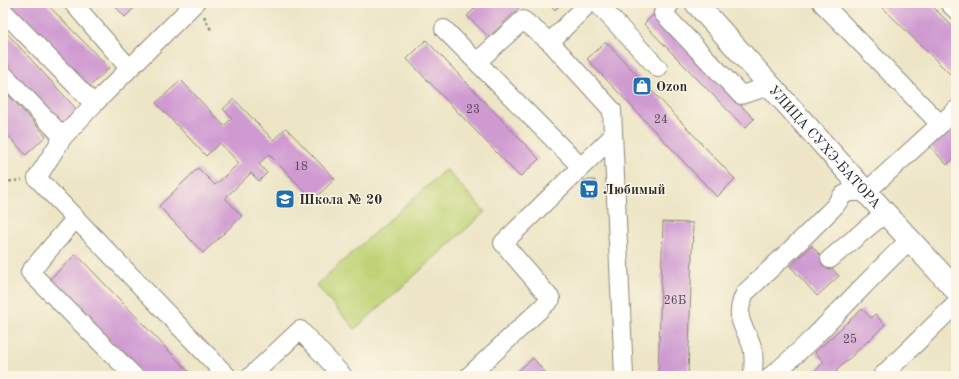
<svg xmlns="http://www.w3.org/2000/svg" width="959" height="379" viewBox="0 0 959 379" font-family="'Old Standard TT',serif">
  <rect width="100%" height="100%" fill="#fcf5e5"/>
  <filter id="ink" filterUnits="userSpaceOnUse"><feTurbulence type="fractalNoise" baseFrequency=".025" numOctaves="2"/><feDisplacementMap in="SourceGraphic" scale="8" xChannelSelector="R" yChannelSelector="G"/><feConvolveMatrix kernelMatrix="1 2 1 2 8 2 1 2 1" color-interpolation-filters="sRGB"/></filter>
  <filter id="wash" filterUnits="userSpaceOnUse"><feTurbulence type="fractalNoise" baseFrequency=".012" numOctaves="4" result="noise"/><feDisplacementMap in="SourceGraphic" scale="16" xChannelSelector="R" yChannelSelector="G"/><feGaussianBlur stdDeviation="0.9" result="paint"/><feColorMatrix in="noise" values="0 0 0 0 0 0 0 0 0 0 0 0 0 0 0 0 0 1.4 0 .05"/><feComposite in="paint" operator="in"/></filter>
  <g filter="url(#wash)">
    <rect width="100%" height="100%" fill="#ede5c6"/>
    <path fill="#bfd376" stroke="#757f50" d="M446,169L485,212L355,329L316,285Z"/>
    <g id="blocks">
      <path fill="#cf9ad2" d="M4,3H46L109,68L87,89Z
        M112,3H139L125,17Z
        M480,3H524L489,37L467,16Z
        M548,3H561L555,10Z
        M878,3H929L956,30V80Z
        M653,15L754,119L745,128L644,24Z
        M3,29L81,114L62,131L3,69Z
        M426,40L539,159L520,177L407,59Z
        M606,42L735,179L717,197L587,59Z
        M181,80L224,126L232,118L223,109L234,99L273,140L286,128L335,179L313,200L269,154L259,164L267,173L259,181L251,173L225,198L242,216L203,253L159,206L198,168L215,185L239,163L220,143L206,156L156,103Z
        M3,89L46,136L26,155L3,130Z
        M948,125L956,133V156L947,165L928,144Z
        M584,180H595L594,199H584Z
        M663,222L693,223L688,376H658Z
        M812,246L839,276L817,296L790,266Z
        M76,254L193,376H143L50,279Z
        M862,309L871,318L875,314L885,325L836,371L841,376H810L824,362L815,352Z
        M533,358L548,376H512Z"/>
    </g>
  </g>
  <g filter="url(#ink)">
    <use href="#blocks" fill-opacity="0" stroke="#8c8878" stroke-width="1"/>
    <g fill="none" stroke-linecap="round" stroke-linejoin="round">
      <g stroke="#8c8878" stroke-width="20">
        <path id="minor" d="M73,3L129,68
          M195,3L94,104L63,137L37,178L227,376
          M589,3L550,42L612,110L624,376
          M597,3L658,68
          M671,3L663,13L741,95L770,86
          M822,3L940,124
          M949,3L956,10
          M3,11L94,104
          M444,29L581,167
          M477,62L523,20L550,42
          M3,74L63,137
          M76,218L30,272L134,376
          M830,259L885,213
          M251,376L300,330L343,376
          M469,376L551,299L503,243L613,136
          M753,376C753,367 755,357 752,347C750,338 743,329 741,321C738,313 741,301 745,293L803,238L835,206L842,196L849,192H866L956,110
          M771,376C821,335 862,284 910,240
          M882,376L956,304"/>
      </g>
      <g stroke="#8c8878" stroke-width="24">
        <g id="major">
          <path id="s1" d="M696,3L866,192L956,290"/>
        </g>
      </g>
      <path stroke="#8c8878" stroke-width="2.5" stroke-dasharray="3 3" stroke-linecap="butt" d="M204,16L211,30
        M3,182L22,180"/>
      <use href="#minor" stroke="#fff" stroke-width="18"/>
      <use href="#major" stroke="#fff" stroke-width="22"/>
    </g>
  </g>
  <defs>
    <g id="shop-square" transform="scale(1)"><rect x="-9" y="-9" width="18" height="18" rx="4" fill="#1f6fb2" stroke="#fcf5e5"/><path d="M-5-2.5h2.3a2.7 3.5 0 0 1 5.4 0H5L5.5 6h-11ZM-1.5-2.5h3a1.5 2.3 0 0 0-3 0Z" fill="#fff"/></g>
    <g id="supermarket-square" transform="scale(1)"><rect x="-9" y="-9" width="18" height="18" rx="4" fill="#1f6fb2" stroke="#fcf5e5"/><path d="M-6-5.5h2.5l.6 2H6L4.5 2H-2.5L-4.4-4H-6ZM-1.5 3.2a1.3 1.3 0 1 0 .1 0ZM3 3.2a1.3 1.3 0 1 0 .1 0Z" fill="#fff"/></g>
    <g id="school-square" transform="scale(1)"><rect x="-9" y="-9" width="18" height="18" rx="4" fill="#1f6fb2" stroke="#fcf5e5"/><path d="M0-5L7-2L0 1L-7-2ZM-4 1L0 2.5L4 1V4Q0 6-4 4Z" fill="#fff"/></g>
  </defs>
  <g fill-rule="evenodd">
    <use href="#shop-square" x="642" y="86"/>
    <use href="#supermarket-square" x="589" y="189"/>
    <use href="#school-square" x="285" y="199"/>
  </g>
  <g text-anchor="middle" stroke-width="3" stroke-linejoin="round" paint-order="stroke">
    <g font-size="12" fill="#544755">
      <text x="473" y="113">23</text>
      <text x="661" y="123">24</text>
      <text x="301" y="170">18</text>
      <text x="675" y="304">26Б</text>
      <text x="850" y="343">25</text>
    </g>
    <g font-size="14" font-weight="bold" fill="#2b2b2b" stroke="#fcf5e5" text-anchor="start">
      <text x="656" y="91">Ozon</text>
      <text x="603" y="194">Любимый</text>
      <text x="299" y="204">Школа № 20</text>
    </g>
    <g font-size="14" fill="#2b2b2b" stroke="#fcf5e5">
      <text dy="5" stroke="none"><textPath href="#s1" startOffset="193">УЛИЦА СУХЭ-БАТОРА</textPath></text>
    </g>
  </g>
  <rect width="959" height="379" fill="none" stroke="#fcf5e5" stroke-width="16"/>
</svg>
